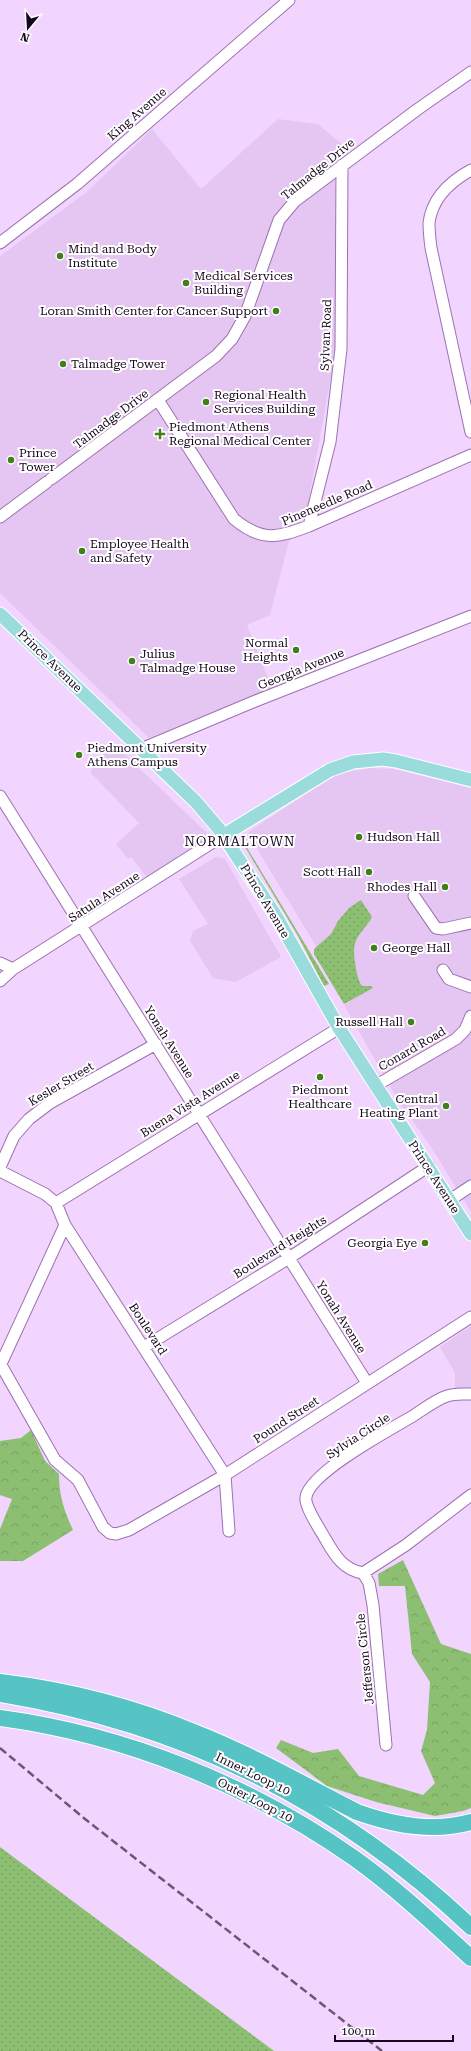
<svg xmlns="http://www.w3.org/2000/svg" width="471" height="2051" viewBox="0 0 471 2051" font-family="'Roboto Serif',serif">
  <defs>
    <pattern id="grass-dots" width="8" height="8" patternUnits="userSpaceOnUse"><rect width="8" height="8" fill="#8cbf72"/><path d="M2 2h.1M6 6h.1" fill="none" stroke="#78a362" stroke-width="1.8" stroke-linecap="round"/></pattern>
    <pattern id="forest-crowns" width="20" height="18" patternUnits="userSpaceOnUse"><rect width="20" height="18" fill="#8cbf72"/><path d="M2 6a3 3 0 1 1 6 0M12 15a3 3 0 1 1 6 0" fill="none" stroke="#78a362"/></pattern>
  </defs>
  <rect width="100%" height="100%" fill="#f2d5fe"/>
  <path fill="#e5c6f3" d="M278,119L318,124L343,145L335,163L336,348L305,521L289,541L270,615L247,625L273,690L149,738L0,593V256L88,191L152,129L201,189Z
    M113,743L207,833L199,849L149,880L131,857L128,859L116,844L139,823L90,772Z
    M371,768L394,769L471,788V1212L431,1147L399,1102L344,1005L350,1002L248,834L251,830L332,777L352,771Z
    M216,857L225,859L281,957L236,982L213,978L190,941L193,931L208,924L179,879Z
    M471,1326V1390L455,1388V1373L440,1347Z"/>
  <path fill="url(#grass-dots)" d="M246,846L329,984L324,986L298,936L245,847Z
    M361,900L372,917C368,926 357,934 355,944C352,952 357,980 362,986H371L373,988L344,1004L314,954V949L331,934L338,921L349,908Z
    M0,1847L274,2051H0Z"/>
  <path fill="url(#forest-crowns)" d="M31,1430L45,1461L59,1474C59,1495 64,1511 73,1530L23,1561H0V1529L12,1499L0,1495V1441L21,1438Z
    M403,1560L441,1644L471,1654V1808L463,1811L435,1816L376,1802L327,1786L276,1748L281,1740L313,1753L338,1749L359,1776L423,1795L435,1783L421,1751L427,1730L430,1682L412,1654L405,1586H379L378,1574Z"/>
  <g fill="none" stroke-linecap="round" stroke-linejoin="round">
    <g stroke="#9d71b0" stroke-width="13">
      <path id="minor" d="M471,170C451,181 432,198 429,223C429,231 430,240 431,248L471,432
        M0,243L77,184L289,0
        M158,400L234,519C262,542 277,538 309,526L471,455
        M51,479L216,356L232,339L245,316L279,220L295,201L418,109L471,72
        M0,517L47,482
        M309,526L330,442L341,349L342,165
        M141,749L253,702L471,616
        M0,796L367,1383
        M414,896L436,928L443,929L471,923
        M0,963L13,969
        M443,970L449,979L471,987
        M0,981L13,969L224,835
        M375,1086L456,1039L465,1030L471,1016
        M0,1167L14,1136L29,1119L50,1103L156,1044
        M0,1171L45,1194L56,1203L65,1225L225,1475L229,1531
        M450,1200L471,1186
        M56,1203L339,1028
        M144,1347L289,1258L429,1166
        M1,1365L55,1460L78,1480L103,1527L110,1533L116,1534L129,1530L225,1475L471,1317
        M0,1366L65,1225
        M471,1394C463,1394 454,1393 447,1396C435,1400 424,1409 413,1416C391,1429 310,1472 306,1497C304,1506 321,1531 326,1540C335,1556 344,1570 363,1573L406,1545L471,1495
        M363,1573L369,1583L373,1605L386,1745"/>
    </g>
    <g stroke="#fff" stroke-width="15">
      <path id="major" d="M0,614L141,749L196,802L219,829L276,916L339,1028L471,1234
        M224,835L330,770L353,762L383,759L396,761L471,780"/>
    </g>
    <g stroke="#fff" stroke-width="18">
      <path id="highway" d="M0,1682C67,1690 134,1707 196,1733C252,1755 304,1785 357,1812C393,1825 433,1833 471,1822
        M0,1694C182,1724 337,1800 471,1927
        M0,1718C126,1735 250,1785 354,1858C396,1888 433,1923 471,1958"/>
    </g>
    <use href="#minor" stroke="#fff" stroke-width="11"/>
    <use href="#major" stroke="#9adbdc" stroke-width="13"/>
    <use href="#highway" stroke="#56c3c4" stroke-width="16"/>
    <path stroke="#6c5674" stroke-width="2.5" stroke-dasharray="8 4" stroke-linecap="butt" d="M0,1748L85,1819L382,2051"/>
  </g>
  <g fill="#427e19" stroke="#fff" stroke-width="1.5">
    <circle cx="60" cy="256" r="4"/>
    <circle cx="186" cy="283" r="4"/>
    <circle cx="276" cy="311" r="4"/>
    <circle cx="63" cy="364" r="4"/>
    <circle cx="206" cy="402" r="4"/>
    <path d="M158 428h4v4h4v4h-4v4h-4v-4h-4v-4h4z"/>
    <circle cx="11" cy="460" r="4"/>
    <circle cx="82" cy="551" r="4"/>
    <circle cx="296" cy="650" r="4"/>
    <circle cx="132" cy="661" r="4"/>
    <circle cx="79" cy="755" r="4"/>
    <circle cx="359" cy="837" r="4"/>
    <circle cx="369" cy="872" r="4"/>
    <circle cx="445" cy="887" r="4"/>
    <circle cx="374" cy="948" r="4"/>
    <circle cx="411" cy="1022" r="4"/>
    <circle cx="320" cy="1077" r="4"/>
    <circle cx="446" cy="1106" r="4"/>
    <circle cx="425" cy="1243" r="4"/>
  </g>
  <g text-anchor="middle" stroke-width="4" stroke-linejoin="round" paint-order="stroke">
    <g font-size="12" fill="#17061d" stroke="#fff">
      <text transform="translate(137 114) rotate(-41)" y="4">King Avenue</text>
      <text transform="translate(318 169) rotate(-39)" y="4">Talmadge Drive</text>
      <text transform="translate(326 335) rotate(-88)" y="4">Sylvan Road</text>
      <text transform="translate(111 419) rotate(-37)" y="4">Talmadge Drive</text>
      <text transform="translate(327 503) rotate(-23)" y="4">Pineneedle Road</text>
      <text transform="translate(50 661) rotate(44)" y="4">Prince Avenue</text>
      <text transform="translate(301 669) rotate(-22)" y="4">Georgia Avenue</text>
      <text transform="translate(104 897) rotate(-33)" y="4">Satula Avenue</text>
      <text transform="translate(265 901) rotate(59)" y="4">Prince Avenue</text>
      <text transform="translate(169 1042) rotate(58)" y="4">Yonah Avenue</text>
      <text transform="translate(412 1049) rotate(-30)" y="4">Conard Road</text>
      <text transform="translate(61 1084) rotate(-31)" y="4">Kesler Street</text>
      <text transform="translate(190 1104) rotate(-32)" y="4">Buena Vista Avenue</text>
      <text transform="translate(434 1177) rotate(57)" y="4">Prince Avenue</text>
      <text transform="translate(280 1247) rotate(-32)" y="4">Boulevard Heights</text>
      <text transform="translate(341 1317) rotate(58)" y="4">Yonah Avenue</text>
      <text transform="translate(148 1329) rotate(57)" y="4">Boulevard</text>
      <text transform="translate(286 1420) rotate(-33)" y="4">Pound Street</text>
      <text transform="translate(358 1436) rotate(-33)" y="4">Sylvia Circle</text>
      <text transform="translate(365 1659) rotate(-96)" y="4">Jefferson Circle</text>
      <text transform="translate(253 1774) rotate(26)" y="4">Inner Loop 10</text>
      <text transform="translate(255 1800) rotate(27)" y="4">Outer Loop 10</text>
    </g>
    <g font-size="12" fill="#17061d" stroke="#fff" text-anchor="start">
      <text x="68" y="253">Mind and Body<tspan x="68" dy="14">Institute</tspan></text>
      <text x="194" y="280">Medical Services<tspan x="194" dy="14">Building</tspan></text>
      <text x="268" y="315" text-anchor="end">Loran Smith Center for Cancer Support</text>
      <text x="71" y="368">Talmadge Tower</text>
      <text x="214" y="399">Regional Health<tspan x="214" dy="14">Services Building</tspan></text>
      <text x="169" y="431">Piedmont Athens<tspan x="169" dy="14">Regional Medical Center</tspan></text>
      <text x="19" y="457">Prince<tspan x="19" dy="14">Tower</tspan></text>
      <text x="90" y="548">Employee Health<tspan x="90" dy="14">and Safety</tspan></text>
      <text x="288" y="647" text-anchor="end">Normal<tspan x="288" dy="14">Heights</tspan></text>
      <text x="140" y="658">Julius<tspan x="140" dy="14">Talmadge House</tspan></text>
      <text x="87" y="752">Piedmont University<tspan x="87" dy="14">Athens Campus</tspan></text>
      <text x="367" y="841">Hudson Hall</text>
      <text x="361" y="876" text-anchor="end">Scott Hall</text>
      <text x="437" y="891" text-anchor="end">Rhodes Hall</text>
      <text x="382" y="952">George Hall</text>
      <text x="403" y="1026" text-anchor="end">Russell Hall</text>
      <text x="320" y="1094" text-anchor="middle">Piedmont<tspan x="320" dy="14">Healthcare</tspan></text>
      <text x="438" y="1103" text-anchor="end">Central<tspan x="438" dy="14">Heating Plant</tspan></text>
      <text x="417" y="1247" text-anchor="end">Georgia Eye</text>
    </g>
    <g font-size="13" letter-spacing="1" fill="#17061d" stroke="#fff">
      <text x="240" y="846">NORMALTOWN</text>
    </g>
  </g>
  <g transform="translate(28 28) rotate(198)" stroke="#ffffff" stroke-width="3" paint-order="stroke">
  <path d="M0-3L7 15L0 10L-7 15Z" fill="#17061d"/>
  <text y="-6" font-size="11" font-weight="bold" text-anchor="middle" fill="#17061d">N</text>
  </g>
  <path d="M335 2035v6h118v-6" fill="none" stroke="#17061d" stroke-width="2"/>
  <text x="341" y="2035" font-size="12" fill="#17061d" stroke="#ffffff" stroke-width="3" paint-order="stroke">100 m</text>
</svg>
